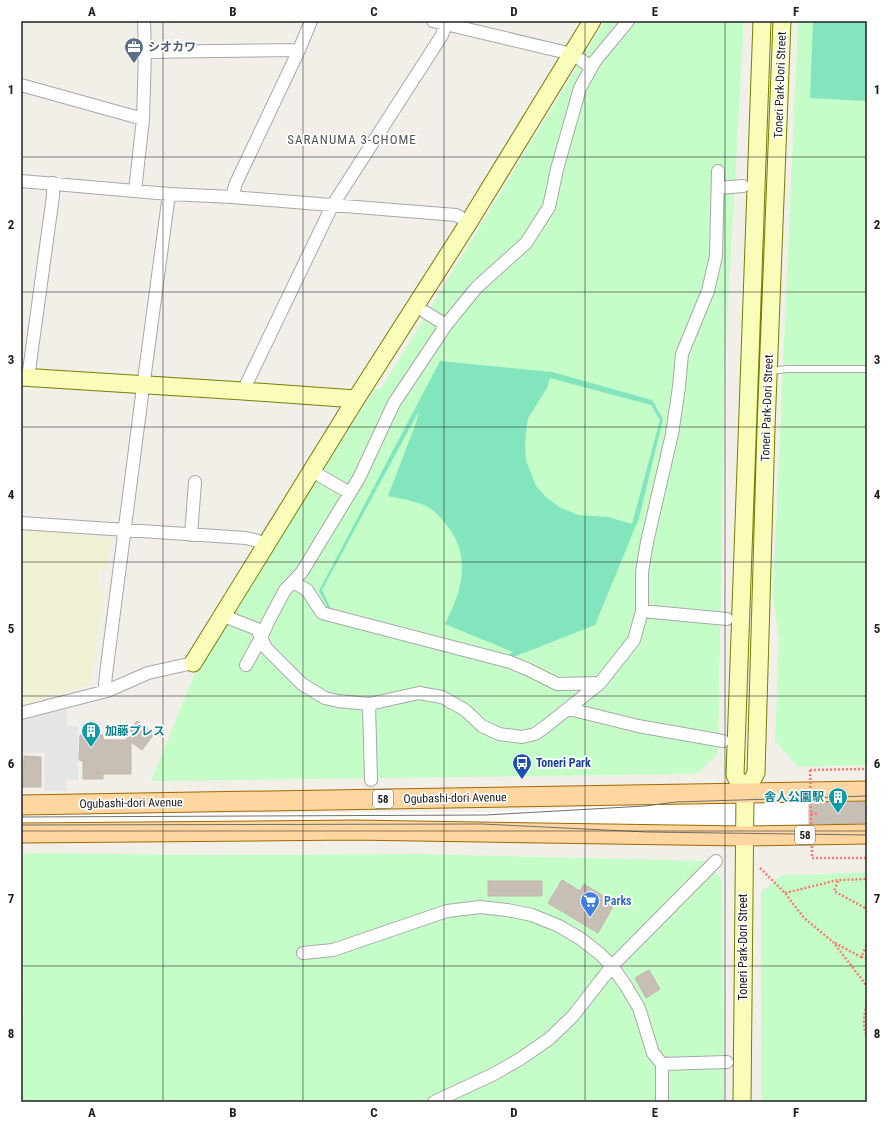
<svg xmlns="http://www.w3.org/2000/svg" width="888" height="1123" viewBox="0 0 888 1123" font-family="'Roboto Condensed','Noto Sans JP',sans-serif">
  <rect width="100%" height="100%" fill="#f2efe8"/>
  <path fill="#eff1d2" d="M21,527L111,538L106,569L99,568L98,590H104L90,684L21,706Z"/>
  <path fill="#c4fdc8" d="M605,21H744L725,359L718,754L696,774L151,781L195,673L375,389H381Z
    M798,21H867V765L798,767L775,741L779,639L773,594Z
    M23,853L210,855L419,854L706,861L722,880L724,1102H21V1022L24,1017Z
    M867,872V1102H761V892L780,876Z"/>
  <path fill="#82e5be" fill-rule="evenodd" d="M813,21H867V101L810,98Z
    M440,361L552,372L652,400L663,419L639,518L595,625L501,662L335,621L319,591ZM550,378L651,405L660,420L632,524L608,517L578,515L559,507L546,497L536,486L526,460L525,446L526,431L528,418L547,388ZM419,411L416,423L388,496C402,499 417,501 430,508C438,514 445,522 451,531C471,562 461,593 445,624L513,652L497,659L336,619L322,590Z"/>
  <path fill="#e5e5e5" d="M67,709V726H78V780H67V791H44L45,753H21V720Z"/>
  <path fill="#fff" d="M867,793V837L21,828V814L485,812Z"/>
  <path fill="#c7beb6" stroke="#c5b5a9" d="M137,721L154,734L142,750L131,742V774H103V779H83V761L79,760L80,735H103V740H128L125,737Z
    M24,756L41,757V787H23Z
    M867,802V823L809,824V803Z
    M562,880L580,891L584,884L615,903L598,933L548,903Z
    M488,881H542V896H488Z
    M649,970L660,989L646,998L635,978Z"/>
  <g fill="none" stroke-linecap="round" stroke-linejoin="round">
    <g stroke="#a8a8a8" stroke-width="8">
      <path id="lane" d="M769,371L787,369H867"/>
    </g>
    <g stroke="#a8a8a8" stroke-width="14">
      <path id="street" d="M433,21L572,54
        M145,52L299,50
        M581,60L591,67
        M21,85L143,119
        M21,181L169,194L232,197L236,183L299,50L311,21
        M718,188L743,186
        M135,191L143,119L145,52L144,21
        M232,197L456,215L469,222
        M425,312L446,325
        M28,378L53,196V183
        M243,391L332,206L435,46L442,35L447,21
        M312,471L350,493
        M21,523L246,538L258,541L265,545
        M191,535L195,482
        M293,582L307,590L322,613L510,662L527,669L557,684L600,683
        M642,611V572L647,542L672,434L679,387L682,354L708,291L716,256L718,171
        M221,615L257,629L266,648L302,684L325,698L338,701L369,704L419,693L442,697L465,710L482,726L499,734L522,737L535,734L545,727L600,683L634,640L642,611L727,619
        M246,665L261,638L268,622L285,590L302,572L359,478L394,403L446,325L477,287L526,243L549,207L557,169L580,88L595,61L628,21
        M107,691L105,685L106,674L142,395L169,194
        M369,704L371,780
        M569,709L638,726L723,741
        M21,713L107,691L148,673L193,663
        M303,953L333,950L447,911L480,907L507,910L532,915L559,926L581,939L600,954L612,966L626,986L639,1008L653,1053L662,1064L727,1062
        M434,1102L494,1074L520,1059L549,1039L573,1016L612,966L716,861
        M662,1102V1064"/>
    </g>
    <g stroke="#738100" stroke-width="19">
      <path id="secondary" d="M21,377L243,391L356,399
        M193,663L356,399L469,222L592,21
        M745,793L735,775L762,21
        M742,1102L745,793L756,773L766,428L782,21"/>
    </g>
    <g stroke="#9f6a00" stroke-width="21">
      <path id="primary" d="M21,805L867,791
        M21,833L353,830L743,836L867,834"/>
    </g>
    <path stroke="#ff7a6c" stroke-width="2.5" stroke-dasharray="2 2" stroke-linecap="butt" d="M810,770L867,769
      M811,814L818,813
      M812,858H867
      M760,868L785,893L804,918L833,942L867,986
      M838,881L834,891L867,909
      M785,893L838,880L867,879
      M835,943L861,957L867,945
      M861,957L867,958
      M867,1005C863,1016 863,1027 867,1037"/>
    <use href="#lane" stroke="#fff" stroke-width="6"/>
    <use href="#street" stroke="#fff" stroke-width="12"/>
    <use href="#secondary" stroke="#fafdba" stroke-width="17"/>
    <use href="#primary" stroke="#ffd6a0" stroke-width="19"/>
    <path stroke="#6f6f6f" stroke-width="1" d="M21,817L486,815L645,806L676,802L867,796
      M21,825L482,824L647,832L867,835"/>
    <path stroke="#ff7a6c" stroke-width="2.5" stroke-dasharray="2 2" stroke-linecap="butt" d="M810,770L812,858"/>
  </g>
  <path fill="none" stroke="#212121" stroke-width="1" stroke-opacity="0.55" d="M163,21V1102M303,21V1102M444,21V1102M585,21V1102M725,21V1102M21,157H867M21,292H867M21,427H867M21,562H867M21,696H867M21,831H867M21,966H867"/>
  <defs>
    <g id="office-pin" transform="scale(1)"><path d="M0 17L-7.5 6A9.5 9.5 0 1 1 7.5 6Z" fill="#5c6f8a" stroke="#fff"/><path d="M-6-3h4V-5.5h4V-3h4V5H-6ZM-1-4.5V-3h2v-1.5ZM-6 0V1H6V0Z" fill="#fff"/></g>
    <g id="building-pin" transform="scale(1)"><path d="M0 17L-7.5 6A9.5 9.5 0 1 1 7.5 6Z" fill="#0f9aa8" stroke="#fff"/><path d="M-4-6H4V6H1V3H-1V6H-4ZM-2.5-4.3h1.7v1.8h-1.7ZM.8-4.3h1.7v1.8H.8ZM-2.5-1h1.7V.8h-1.7ZM.8-1h1.7V.8H.8Z" fill="#fff"/></g>
    <g id="bus-pin" transform="scale(1)"><path d="M0 17L-7.5 6A9.5 9.5 0 1 1 7.5 6Z" fill="#1a4fb4" stroke="#fff"/><path d="M-5-6H5V4H4V6H2V4H-2V6H-4V4H-5ZM-3.5-4V0h7V-4ZM-3.5 1.2v1.5H-2V1.2ZM2 1.2v1.5H3.5V1.2Z" fill="#fff"/></g>
    <g id="supermarket-pin" transform="scale(1)"><path d="M0 17L-7.5 6A9.5 9.5 0 1 1 7.5 6Z" fill="#3f7fe0" stroke="#fff"/><path d="M-6-5.5h2.5l.6 2H6L4.5 2H-2.5L-4.4-4H-6ZM-1.5 3.2a1.3 1.3 0 1 0 .1 0ZM3 3.2a1.3 1.3 0 1 0 .1 0Z" fill="#fff"/></g>
  </defs>
  <g fill-rule="evenodd">
    <use href="#office-pin" x="134" y="47"/>
    <use href="#building-pin" x="91" y="731"/>
    <use href="#bus-pin" x="522" y="763"/>
    <use href="#building-pin" x="838" y="797"/>
    <use href="#supermarket-pin" x="590" y="901"/>
  </g>
  <g text-anchor="middle" stroke-width="3.5" stroke-linejoin="round" paint-order="stroke">
    <g fill="#fff" stroke="#646464" stroke-width="1">
      <rect x="373" y="790" width="20" height="18" rx="3"/>
      <rect x="795" y="826" width="20" height="18" rx="3"/>
    </g>
    <g font-size="11" font-weight="bold" fill="#212121">
      <text x="383" y="803">58</text>
      <text x="805" y="839">58</text>
    </g>
    <g font-size="12" font-weight="bold" fill="#4e5e75" stroke="#fff" text-anchor="start">
      <text x="148" y="51">シオカワ</text>
    </g>
    <g font-size="12" fill="#212121" stroke="#fff">
      <text transform="translate(780 85) rotate(-88)" y="4">Toneri Park-Dori Street</text>
      <text transform="translate(767 408) rotate(-88)" y="4">Toneri Park-Dori Street</text>
      <text transform="translate(455 798) rotate(-1)" y="4">Ogubashi-dori Avenue</text>
      <text transform="translate(131 803) rotate(-1)" y="4">Ogubashi-dori Avenue</text>
      <text transform="translate(743 947) rotate(-90)" y="4">Toneri Park-Dori Street</text>
    </g>
    <g font-size="12" font-weight="bold" fill="#0d838f" stroke="#fff" text-anchor="start">
      <text x="105" y="735">加藤プレス</text>
      <text x="824" y="801" text-anchor="end">舎人公園駅</text>
    </g>
    <g font-size="12" font-weight="bold" fill="#164399" stroke="#fff" text-anchor="start">
      <text x="536" y="767">Toneri Park</text>
    </g>
    <g font-size="12" font-weight="bold" fill="#366cbe" stroke="#fff" text-anchor="start">
      <text x="604" y="905">Parks</text>
    </g>
    <g font-size="13" letter-spacing="1" fill="#545454" stroke="#fff">
      <text x="352" y="144">SARANUMA 3-CHOME</text>
    </g>
  </g>
  <rect width="888" height="1123" fill="none" stroke="#ffffff" stroke-width="44"/>
  <rect x="22" y="22" width="844" height="1079" fill="none" stroke="#212121" stroke-width="1.5"/>
  <g font-size="13" text-anchor="middle" font-weight="bold" fill="#212121">
    <text x="92" y="16">A</text>
    <text x="233" y="16">B</text>
    <text x="374" y="16">C</text>
    <text x="514" y="16">D</text>
    <text x="655" y="16">E</text>
    <text x="796" y="16">F</text>
    <text x="11" y="94">1</text>
    <text x="877" y="94">1</text>
    <text x="11" y="229">2</text>
    <text x="877" y="229">2</text>
    <text x="11" y="364">3</text>
    <text x="877" y="364">3</text>
    <text x="11" y="499">4</text>
    <text x="877" y="499">4</text>
    <text x="11" y="633">5</text>
    <text x="877" y="633">5</text>
    <text x="11" y="768">6</text>
    <text x="877" y="768">6</text>
    <text x="11" y="903">7</text>
    <text x="877" y="903">7</text>
    <text x="11" y="1038">8</text>
    <text x="877" y="1038">8</text>
    <text x="92" y="1117">A</text>
    <text x="233" y="1117">B</text>
    <text x="374" y="1117">C</text>
    <text x="514" y="1117">D</text>
    <text x="655" y="1117">E</text>
    <text x="796" y="1117">F</text>
  </g>
</svg>
